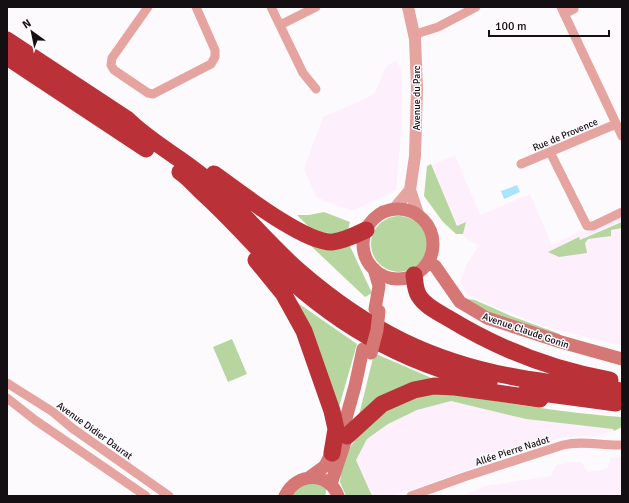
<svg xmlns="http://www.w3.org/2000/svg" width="629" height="503" viewBox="0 0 629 503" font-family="Signika,sans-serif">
  <rect width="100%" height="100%" fill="#fdfafd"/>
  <path fill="#fdeffb" d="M396,60L402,73V124L396,190L352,211L316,197L304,169L323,117L367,98L375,93L385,69L388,65Z
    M455,155L480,215L530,194L552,245L582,230L584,233L622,216V345L545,327L467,295L460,281L467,264L479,245L468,240L460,232L432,165Z
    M451,401L526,419L593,426L614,429V431L597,436L563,437L392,496H372L356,460L367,439L388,424L417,410Z
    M622,456V496H462L485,486L551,476L556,465L569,462H581L588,472L602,470L607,468L611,458Z"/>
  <path fill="#b6d59f" d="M431,164L457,226L466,222L463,234H456L443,222L424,196L427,166Z
    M324,212L350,222L347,234L314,232L297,215H309Z
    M371 244a28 28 0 1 1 56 0a28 28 0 1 1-56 0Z
    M622,222V228L611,230V236L588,239L585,243L587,253L559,257L548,252L579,237L580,240Z
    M348,242L372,293L365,297L311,246H334Z
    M466,299L475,300L511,316L560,334V336L495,315Z
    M295,301L357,344L337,414Z
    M232,339L247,374L228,382L213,347Z
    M376,354L434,379L359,415L373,358Z
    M438,392C499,401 560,413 622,417V427L614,431L613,429L526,419L451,401L417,410L388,424L367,439L356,460L372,496H346L340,482L341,472L348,451L359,434L393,404Z
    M315,482L327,487L325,496H291L300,485Z"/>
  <path fill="#a9e3fc" d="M517,185L520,192L504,199L501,191Z"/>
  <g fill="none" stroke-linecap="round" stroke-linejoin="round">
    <path stroke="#e5a4a0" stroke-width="9" d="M148,7L112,58L111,65L114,70L148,93L153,94L211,64L215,57V50L196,7
      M271,7L303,73L316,89
      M561,7L622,136
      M564,14L574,9L572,7
      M280,25L316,7
      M415,39L419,33L438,27L476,7
      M550,152L587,226H593L622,212
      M521,164L616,124
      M7,383L53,412L72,428L169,496
      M7,398L35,420L146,496
      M411,496L464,477L563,445C583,440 602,446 622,445"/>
    <path stroke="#e5a4a0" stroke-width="12" d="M408,7L415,39L417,89L415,156L410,190L418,214
      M394,209L410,190"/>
    <path stroke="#d57774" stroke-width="13" d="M363 244a35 35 0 1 1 70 0a35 35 0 1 1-70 0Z
      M428,263L435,266L460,302L487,318L561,342L622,359
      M374,269L379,286L375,309
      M310,477L325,466L343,429L355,386L363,349
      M331,484L345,442
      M285,496C296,472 329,471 338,496"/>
    <path stroke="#ba3138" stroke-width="17" d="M7,40L127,119C153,145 188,161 215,187C244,214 270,246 300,272C367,330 433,363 520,378C554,384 588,387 622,391
      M7,57L146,149
      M180,172C189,178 196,187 204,194C226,214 246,236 266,257C330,321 400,363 489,383
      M214,174C238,191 304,243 332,242C344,241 355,235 366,230
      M256,260L283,293L304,331L332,411L336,429L332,453
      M414,275C415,282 415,290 419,296C425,306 438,312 448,318C497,348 553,370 610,380
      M527,391L616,403
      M347,436L382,404L414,390L434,386L455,387L540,399"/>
    <path stroke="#d57774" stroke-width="13" d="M371,353L377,330L379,311"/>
  </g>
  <g text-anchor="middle" stroke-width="3" stroke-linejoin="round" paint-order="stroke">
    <g font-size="10" fill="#140f13" stroke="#fdfafd">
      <text transform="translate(416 98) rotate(-90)" y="4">Avenue du Parc</text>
      <text transform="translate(565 134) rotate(-23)" y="4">Rue de Provence</text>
      <text transform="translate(526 330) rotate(19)" y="4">Avenue Claude Gonin</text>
      <text transform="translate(95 430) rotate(36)" y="4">Avenue Didier Daurat</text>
      <text transform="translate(512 450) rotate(-18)" y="4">Allée Pierre Nadot</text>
    </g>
  </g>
  <rect width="629" height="503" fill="none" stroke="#140f13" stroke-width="16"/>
  <g transform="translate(32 32) rotate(327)" stroke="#fdfafd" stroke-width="3" paint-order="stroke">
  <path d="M0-3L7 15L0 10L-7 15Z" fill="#140f13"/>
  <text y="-6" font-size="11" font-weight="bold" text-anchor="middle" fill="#140f13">N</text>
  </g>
  <path d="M489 30v6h120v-6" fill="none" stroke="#140f13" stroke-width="2"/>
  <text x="495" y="30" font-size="12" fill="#140f13" stroke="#fdfafd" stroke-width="3" paint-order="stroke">100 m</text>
</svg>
